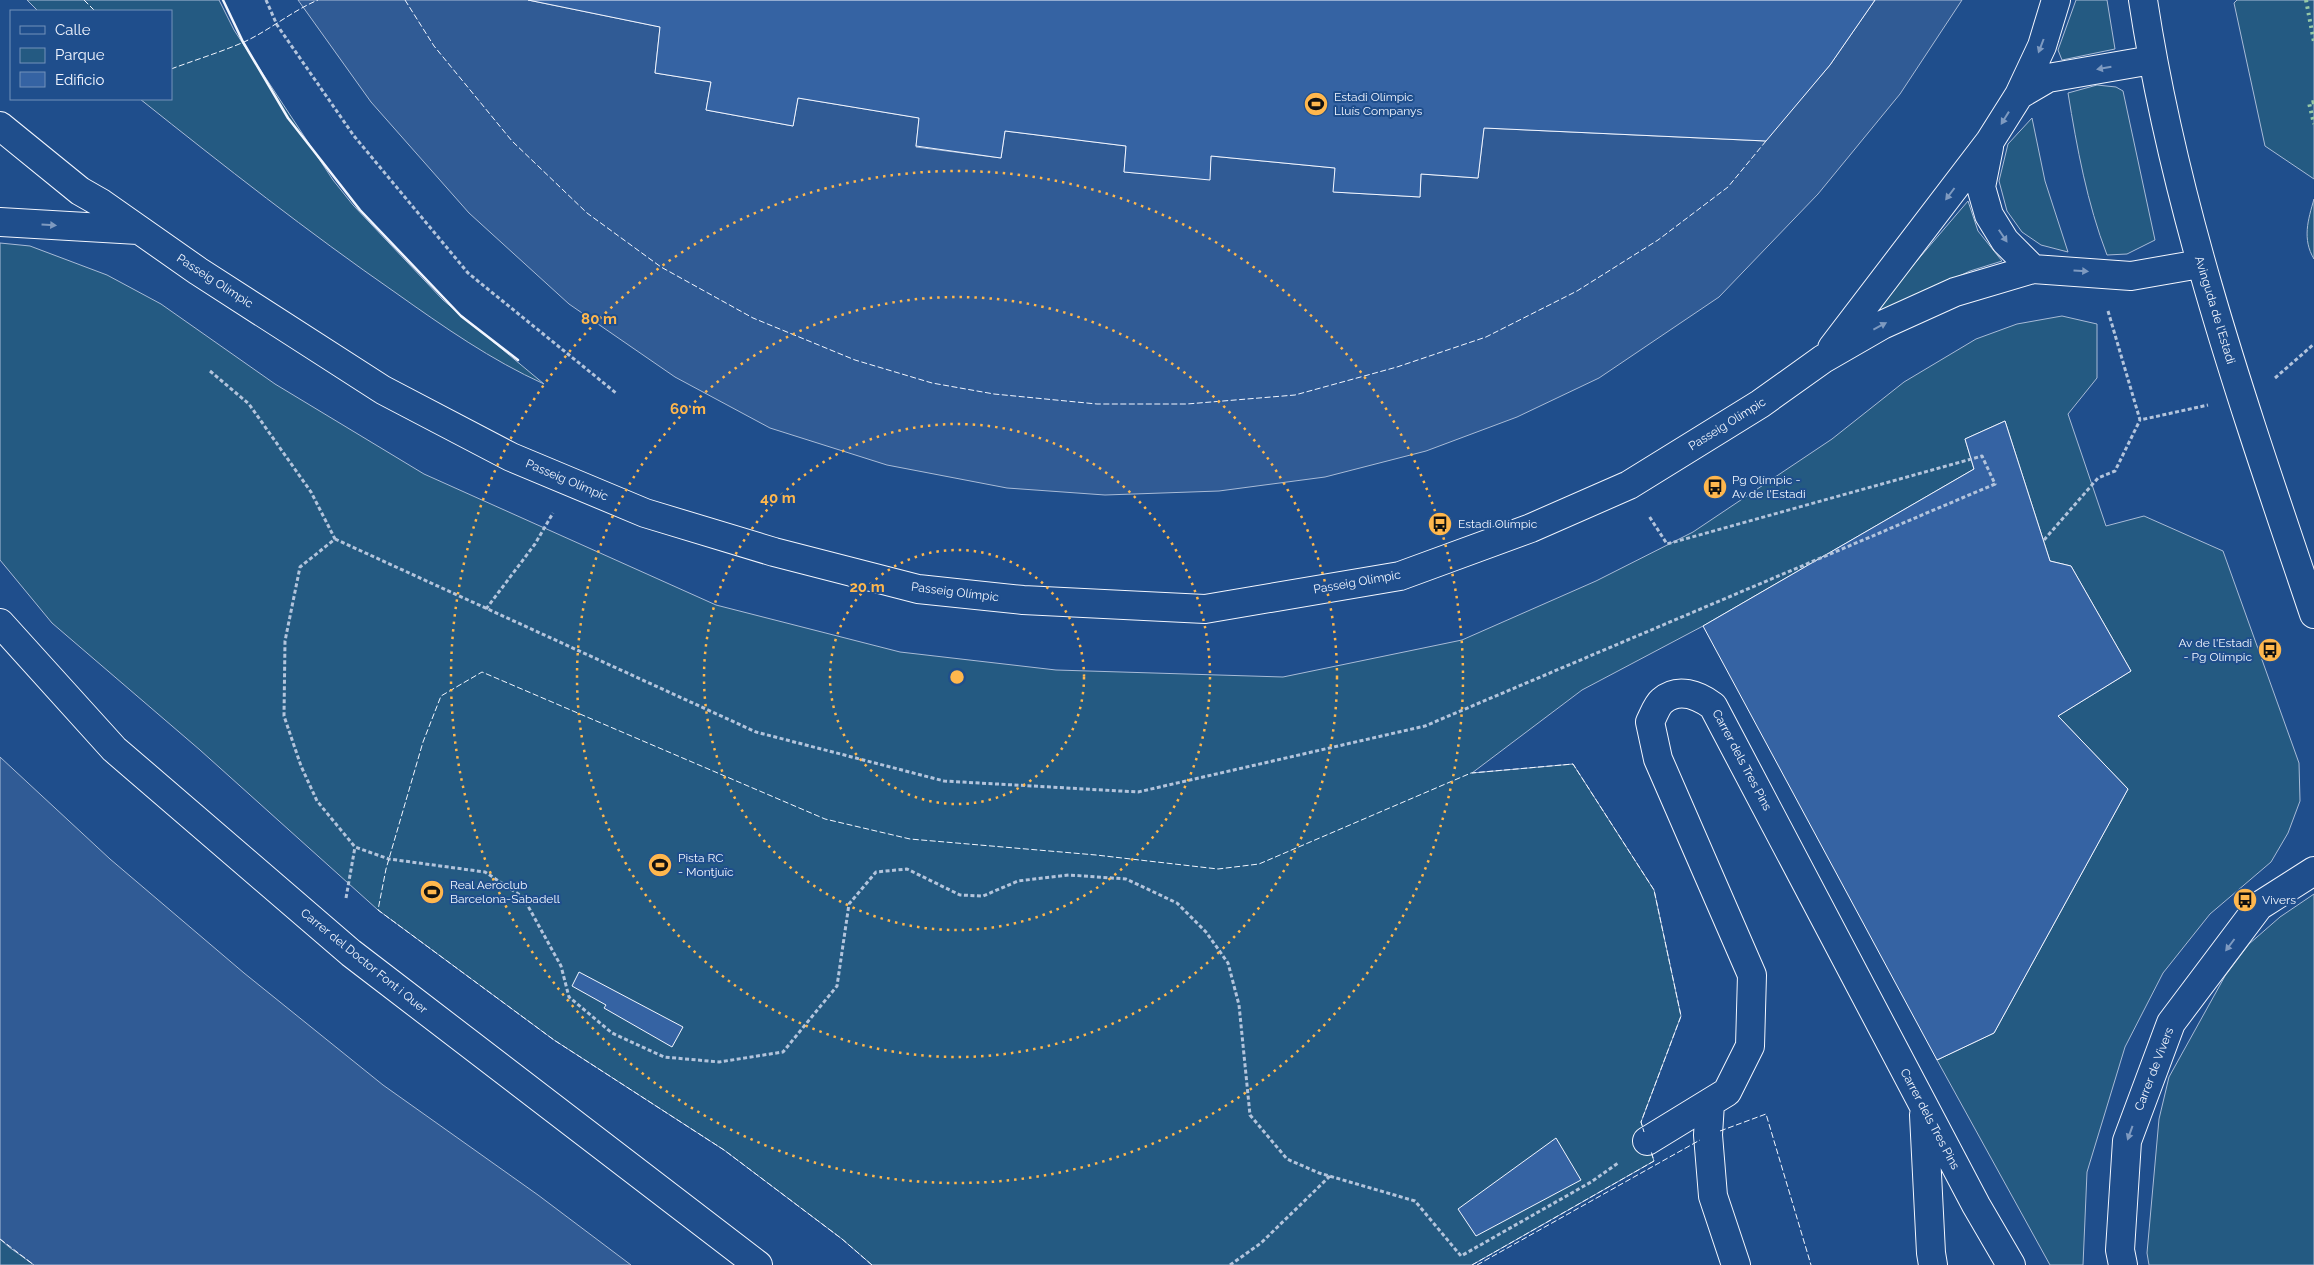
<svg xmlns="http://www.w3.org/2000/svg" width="2314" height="1265" viewBox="0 0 2314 1265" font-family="Raleway,sans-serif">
  <rect width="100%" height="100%" fill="#1f4e8c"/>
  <path fill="#245a82" stroke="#a8bbd7" d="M27,0H219L234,30L333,180L353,205L443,300L544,384C491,360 444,327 396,293C308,232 224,166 140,99H171V11H38Z
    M2076,0H2107L2115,49L2062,60L2058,50Z
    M2237,0H2314V179L2265,146L2234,3Z
    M2097,85L2116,87L2123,91L2155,240L2127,254L2107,255C2087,203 2077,148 2068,93Z
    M2032,118L2045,181L2068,252L2041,245L2022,232L2007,211L1999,181L2008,144Z
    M2314,199V259C2302,239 2308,220 2314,199Z
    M1968,201L1978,231L2002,261L1970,271L1868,318Z
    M0,243L30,246L107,275L161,304L275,384L424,474L716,605L900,652L1056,670L1283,677L1462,640L1596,581L1693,532L1832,439L1904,382L1976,339L2017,324L2062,316L2097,324V378L2068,414L2106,526L2144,516L2223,551L2299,763L2300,801L2288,833L2271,862L2210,914L2163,973L2125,1047L2087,1172L2083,1265H2050L1937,1060L1994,1033L2128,789L2058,716L2131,671L2071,566L2050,561L2005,421L1965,439L1974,469L1703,626L1582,690L1472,773L1573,764L1654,890L1681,1016L1641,1122L1654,1161L1472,1265H872L842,1239L724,1150L554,1040L378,910L200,750L52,623L0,560Z
    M2314,894V1265H2149L2147,1253L2159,1119L2169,1077L2225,976L2249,944L2280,917Z
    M0,1239L34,1265H0Z"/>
  <path fill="#305b95" stroke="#a8bbd7" d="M298,0H528L660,27L655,73L711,82L706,110L793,126L798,98L919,118L916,147L1001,158L1005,131L1126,146L1124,172L1209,179L1211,156L1335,168L1334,192L1420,197L1421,174L1478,178L1484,128L1765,141L1830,65L1875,0H1962L1900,94L1818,194L1719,297L1599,378L1517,417L1426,451L1325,477L1219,491L1105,495L1007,488L887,465L770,428L675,377L569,304L469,213L371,102Z
    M0,757L110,859L244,973L383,1085L538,1195L631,1265H34L9,1247L0,1239Z"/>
  <path fill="#3563a3" stroke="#f2f6ff" d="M528,0H1875L1830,65L1766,141L1484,128L1478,178L1421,174L1420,197L1333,192L1335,168L1211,156L1210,180L1124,172L1126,146L1005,131L1001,158L916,146L919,118L798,98L793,126L706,110L711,82L655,73L660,27Z
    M2005,421L2050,561L2071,566L2131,671L2058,716L2128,789L1994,1033L1937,1060L1703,626L1974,469L1965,439Z
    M579,972L683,1027L672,1047L604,1008L606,1005L572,986Z
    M1556,1138L1581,1180L1476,1236L1458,1209Z"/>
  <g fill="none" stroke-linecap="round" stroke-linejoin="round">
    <g stroke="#f2f6ff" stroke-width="30">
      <path id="minor" d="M2143,0C2175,211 2246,412 2314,614
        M2019,95L2048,78L2152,60
        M0,126L80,191L101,203L198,271L383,390L511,457L645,513L774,552L918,589L1023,600L1205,609L1400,576L1531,528L1629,485L1760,404L1823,359L1882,325L1955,292L2033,269L2131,276L2200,264
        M1989,147L1981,187L1989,215L2005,241L2033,269
        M0,222L138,230
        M1832,348L1990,141L2019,95L2042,46L2056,0
        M0,623L114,749L351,953L758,1265
        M1710,1103L1708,1135L1713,1196L1736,1265
        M1924,1115L1931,1253L1933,1265
        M1647,1141L1727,1092L1750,1046L1752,975L1658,759L1650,722C1653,716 1657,705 1662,701C1678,687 1698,695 1713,706L1976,1205L2011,1265
        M2123,1265L2120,1250L2127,1141L2171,1023L2259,906L2314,871"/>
    </g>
    <path stroke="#b3c4dc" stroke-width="3" stroke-dasharray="4 2.5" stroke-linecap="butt" d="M266,0L277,25L354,136L468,273L616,393
      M2108,311L2140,420L2208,405
      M210,371L249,404L311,492L335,539L300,567L285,641L284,716L301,766L317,801L355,847L389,859L485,872L523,897L561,966L569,997L612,1033L664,1057L719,1062L783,1052L837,986L849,904L876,872L907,869L960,895L983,896L1018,881L1069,875L1126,879L1177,903L1206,932L1228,963L1239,1005L1250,1115L1287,1159L1319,1173L1415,1201L1461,1256L1591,1182L1618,1163
      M2275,378L2314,344
      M335,539L756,732L944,781L1138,792L1425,726L1995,484L1982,456L1667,544L1649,516
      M2044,540L2098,478L2115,471L2140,420
      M486,609L535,544L553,513
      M346,898L355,847
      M1230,1265L1261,1243L1330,1176"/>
    <use href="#minor" stroke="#1f4e8c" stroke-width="28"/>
    <path stroke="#97c8a6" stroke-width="4" stroke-dasharray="2.5 4" stroke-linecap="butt" d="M2306,0L2314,42
      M2314,102L2309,103L2314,124"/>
    <path stroke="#f2f6ff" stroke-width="1" stroke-dasharray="6 2.5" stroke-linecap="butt" d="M84,0L95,11
      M405,0L434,46L512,141L587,213L661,267L753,318L855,360L932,383L994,394L1097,404H1187L1295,395L1397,367L1486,337L1577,291L1658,240L1728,187L1766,141
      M171,69C195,60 221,52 244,42C270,30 292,11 318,0
      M1720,1131L1766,1114L1811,1265
      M0,1239L34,1265
      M872,1265L842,1239L724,1150L554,1040L378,910L386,869L423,742L441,696L482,672L825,819L910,839L1096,855L1218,869L1259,864L1471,773L1573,764L1654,890L1681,1016L1641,1122L1644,1132
      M1472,1265L1654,1161L1651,1151
      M1477,1265L1700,1140"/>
    <path stroke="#f2f6ff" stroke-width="2.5" d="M223,0L243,42L288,118L360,210L461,316L518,360"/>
  </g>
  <defs><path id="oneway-solid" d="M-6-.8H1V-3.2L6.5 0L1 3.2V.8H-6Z" transform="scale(1.25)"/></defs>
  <g fill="#7e9ac0">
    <use href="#oneway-solid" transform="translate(2041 46) rotate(111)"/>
    <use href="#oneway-solid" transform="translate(2104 68) rotate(170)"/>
    <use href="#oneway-solid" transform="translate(2005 118) rotate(122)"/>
    <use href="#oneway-solid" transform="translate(1950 194) rotate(127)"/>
    <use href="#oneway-solid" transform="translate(49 225) rotate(4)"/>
    <use href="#oneway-solid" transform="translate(2003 236) rotate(56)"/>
    <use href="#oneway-solid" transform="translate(2081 271) rotate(3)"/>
    <use href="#oneway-solid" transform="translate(1880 326) rotate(-28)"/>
    <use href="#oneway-solid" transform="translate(2230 945) rotate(127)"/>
    <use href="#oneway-solid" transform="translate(2130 1133) rotate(110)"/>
  </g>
  <g fill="none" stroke="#ffb74d" stroke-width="2.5" stroke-dasharray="2.5 5">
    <circle cx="957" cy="677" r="127"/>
    <circle cx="957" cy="677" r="253"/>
    <circle cx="957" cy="677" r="380"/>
    <circle cx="957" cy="677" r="506"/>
  </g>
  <defs>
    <g id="stadium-disc" transform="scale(1.25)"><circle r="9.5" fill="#ffb74d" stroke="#1f4e8c"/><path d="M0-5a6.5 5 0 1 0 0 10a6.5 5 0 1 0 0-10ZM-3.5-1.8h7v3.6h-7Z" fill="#111"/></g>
    <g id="bus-disc" transform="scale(1.25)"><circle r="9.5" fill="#ffb74d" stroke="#1f4e8c"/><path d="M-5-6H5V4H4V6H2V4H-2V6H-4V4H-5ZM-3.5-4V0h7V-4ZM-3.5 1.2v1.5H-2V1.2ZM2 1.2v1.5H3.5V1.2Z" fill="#111"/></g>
  </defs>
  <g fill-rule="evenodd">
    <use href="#stadium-disc" x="1316" y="104"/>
    <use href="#bus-disc" x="1715" y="487"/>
    <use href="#bus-disc" x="1440" y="524"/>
    <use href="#bus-disc" x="2270" y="650"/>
    <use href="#stadium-disc" x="660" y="865"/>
    <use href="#stadium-disc" x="432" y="892"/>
    <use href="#bus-disc" x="2245" y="900"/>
  </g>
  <g text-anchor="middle" stroke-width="4" stroke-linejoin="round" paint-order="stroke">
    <g font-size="12" fill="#f2f6ff" stroke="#1f4e8c" text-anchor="start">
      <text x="1334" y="101">Estadi Olímpic<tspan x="1334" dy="14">Lluís Companys</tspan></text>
      <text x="1732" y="484">Pg Olímpic -<tspan x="1732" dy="14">Av de l'Estadi</tspan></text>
      <text x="1458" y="528">Estadi Olímpic</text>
      <text x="2252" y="647" text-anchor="end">Av de l'Estadi<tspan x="2252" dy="14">- Pg Olímpic</tspan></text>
      <text x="678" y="862">Pista RC<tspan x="678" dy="14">- Montjuïc</tspan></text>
      <text x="450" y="889">Real Aeroclub<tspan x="450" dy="14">Barcelona-Sabadell</tspan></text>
      <text x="2262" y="904">Vivers</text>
    </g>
    <g font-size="12" fill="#f2f6ff" stroke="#1f4e8c">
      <text transform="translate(215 281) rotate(33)" y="4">Passeig Olímpic</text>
      <text transform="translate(2215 310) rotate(73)" y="4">Avinguda de l'Estadi</text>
      <text transform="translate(1727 424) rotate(-32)" y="4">Passeig Olímpic</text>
      <text transform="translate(567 480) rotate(23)" y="4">Passeig Olímpic</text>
      <text transform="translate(1357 582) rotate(-10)" y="4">Passeig Olímpic</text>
      <text transform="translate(955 592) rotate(7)" y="4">Passeig Olímpic</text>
      <text transform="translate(1742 760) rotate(62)" y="4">Carrer dels Tres Pins</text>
      <text transform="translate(364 961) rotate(39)" y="4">Carrer del Doctor Font i Quer</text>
      <text transform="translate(2154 1069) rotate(-69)" y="4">Carrer de Vivers</text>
      <text transform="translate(1930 1119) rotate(62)" y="4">Carrer dels Tres Pins</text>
    </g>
  </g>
  <circle cx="957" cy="677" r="8" fill="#ffb74d" stroke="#1f4e8c" stroke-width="2.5"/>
  <g font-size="15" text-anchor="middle" font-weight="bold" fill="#ffb74d" stroke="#1f4e8c" stroke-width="4" stroke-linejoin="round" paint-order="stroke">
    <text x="599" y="324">80 m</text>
    <text x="688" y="414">60 m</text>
    <text x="778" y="503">40 m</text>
    <text x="867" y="592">20 m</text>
  </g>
  <rect x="10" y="10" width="162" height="90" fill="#1f4e8c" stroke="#7391ba"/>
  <rect x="20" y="26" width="25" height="8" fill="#1f4e8c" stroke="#7391ba"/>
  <text x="55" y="35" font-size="15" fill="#f2f6ff">Calle</text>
  <rect x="20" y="48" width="25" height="15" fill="#245a82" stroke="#7391ba"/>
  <text x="55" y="60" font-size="15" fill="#f2f6ff">Parque</text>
  <rect x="20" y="72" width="25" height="15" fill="#3563a3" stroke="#7391ba"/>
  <text x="55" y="85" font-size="15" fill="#f2f6ff">Edificio</text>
</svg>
